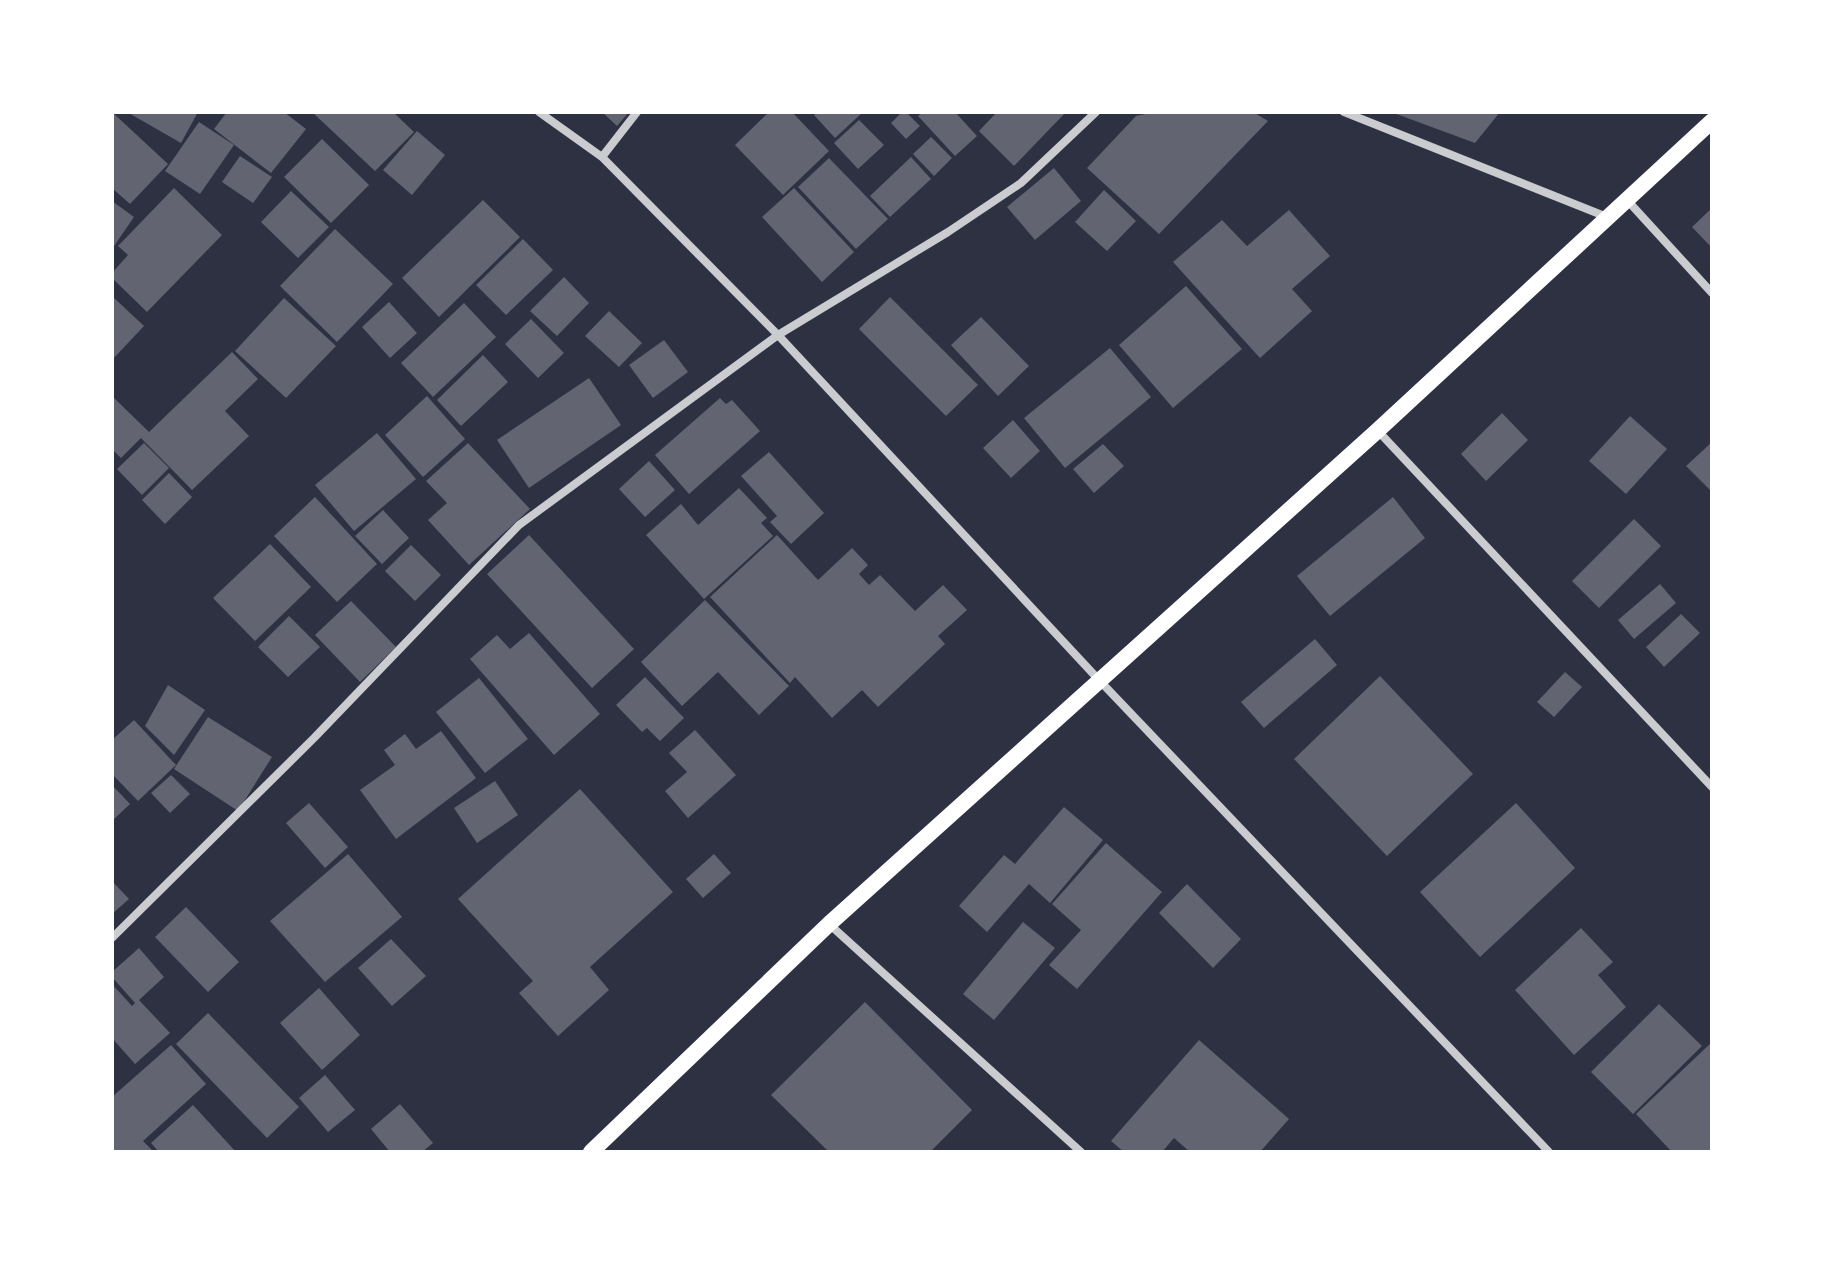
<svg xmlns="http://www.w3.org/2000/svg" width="1824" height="1264" viewBox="0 0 1824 1264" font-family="'Fira Sans Condensed',sans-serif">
  <rect width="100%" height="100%" fill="#2d3142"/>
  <path fill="#626471" d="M112,112L168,164L130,204L112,188Z
    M127,112H198L181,143Z
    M227,112H284L306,129L271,173L214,129Z
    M312,112H393L414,132L375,171Z
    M602,112H629L617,126Z
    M769,112H792L829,151L783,195L735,145Z
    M817,112H863L835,138L814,115Z
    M902,112H906L920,126L906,139L891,123Z
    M923,112H955L977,136L955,156L918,116Z
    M997,112H1066L1014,166L979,131Z
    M1155,112H1253L1268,121L1159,234L1087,168L1136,116Z
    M1391,112H1500L1475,143Z
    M859,120L884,145L858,169L834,143Z
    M199,122L234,145L200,194L165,171Z
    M417,131L445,155L412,195L383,170Z
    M931,137L952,158L934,176L913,154Z
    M322,139L369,185L331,223L284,177Z
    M240,156L272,177L253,203L222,182Z
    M911,157L931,179L890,217L870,196Z
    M829,158L888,219L856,249L798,187Z
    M1054,168L1081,201L1035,240L1007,207Z
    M174,188L222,235L147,312L112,278V273L128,255L118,246Z
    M794,188L854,252L822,282L762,217Z
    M1104,190L1136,221L1107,251L1075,222Z
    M291,191L329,227L298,258L261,222Z
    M483,200L520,237L439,317L402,278Z
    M112,201L134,217L112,249Z
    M1712,208V248L1692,227Z
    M1289,210L1330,256L1292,289L1312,311L1260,358L1173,262L1222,220L1247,246Z
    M335,229L393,284L337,342L280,286Z
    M523,239L553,270L506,315L476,285Z
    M564,277L589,303L557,336L530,311Z
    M1186,286L1242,349L1173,408L1119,345Z
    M112,296L144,326L112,360Z
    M890,297L978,385L946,416L859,329Z
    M284,298L336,346L286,398L235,351Z
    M389,302L417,333L390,358L362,327Z
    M464,303L496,337L433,397L401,363Z
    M609,311L642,343L619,367L585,336Z
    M981,317L1029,366L998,396L951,345Z
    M531,319L564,353L538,378L505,344Z
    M664,340L688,372L653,398L629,365Z
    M1110,348L1151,397L1065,468L1024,418Z
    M232,352L258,379L225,411L249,436L192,490L141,438L121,458L112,449V396L149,432Z
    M483,355L508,382L461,426L437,400Z
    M589,378L621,425L529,488L497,440Z
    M427,396L465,439L423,477L385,435Z
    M720,398L726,404L732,400L760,431L689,494L655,455Z
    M1502,413L1528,440L1486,481L1461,454Z
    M1630,416L1667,449L1626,494L1589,461Z
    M1013,420L1040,451L1011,478L983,448Z
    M377,433L416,479L354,531L315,485Z
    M1712,442V492L1686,466Z
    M144,443L169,468L142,495L117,469Z
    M468,443L530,509L469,565L428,520L447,503L426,481Z
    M1103,444L1124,466L1094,493L1073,469Z
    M769,452L824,513L791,544L770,522L777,516L741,476Z
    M649,461L675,490L645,517L619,489Z
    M169,473L192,497L165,524L142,500Z
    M739,488L767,518L761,523L773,536L704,599L646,535L681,504L698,525Z
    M315,497L377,564L337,602L274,536Z
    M1393,497L1425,538L1330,616L1297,576Z
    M383,510L409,538L382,564L355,536Z
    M1634,519L1661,546L1599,608L1572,581Z
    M529,535L634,649L592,688L487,574Z
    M777,535L818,580L852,548L868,565L859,574L869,585L880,575L915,611L943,585L967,610L938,636L945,644L878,707L862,690L832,718L795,677L790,683L710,597Z
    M270,544L311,587L255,641L213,598Z
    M411,545L441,575L415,601L385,571Z
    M1660,584L1676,603L1634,639L1618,620Z
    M705,600L789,686L759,715L718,672L682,706L641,662Z
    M351,601L396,647L360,682L315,635Z
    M1681,614L1700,633L1664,667L1646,647Z
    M289,616L320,647L288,677L258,647Z
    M529,633L600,714L554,755L470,659L497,635L510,649Z
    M1315,639L1337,665L1264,728L1241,702Z
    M1565,672L1582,687L1554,717L1537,702Z
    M1380,676L1473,774L1387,856L1294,759Z
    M645,677L684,718L660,741L647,728L642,732L616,705Z
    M479,678L528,739L485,773L436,712Z
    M168,685L205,710L174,755L145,726Z
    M208,717L272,757L238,811L174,769Z
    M134,720L176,765L138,801L112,774V740Z
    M695,730L736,775L688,818L665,791L687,772L669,753Z
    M441,731L476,778L396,839L360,790L395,765L384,750L405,734L416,749Z
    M171,775L190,794L170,813L151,793Z
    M495,781L518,815L477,843L454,808Z
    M112,785L130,804L112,821Z
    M580,789L673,892L590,967L609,990L558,1036L519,993L533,981L458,899Z
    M309,803L348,847L325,868L286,823Z
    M1516,803L1575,868L1480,957L1420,892Z
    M1064,807L1103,840L1050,903L1029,884L987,932L959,906L1004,855L1015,864Z
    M1106,843L1162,892L1077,989L1049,965L1081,930L1052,904Z
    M348,854L402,917L325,982L270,921Z
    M714,854L731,873L703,898L686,879Z
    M112,881L129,899L112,914Z
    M1187,884L1241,939L1213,968L1159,913Z
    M186,907L239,962L208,992L155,937Z
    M1023,922L1055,948L994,1020L963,994Z
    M1581,928L1613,962L1598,975L1626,1007L1574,1055L1515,990Z
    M391,939L426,976L392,1006L358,968Z
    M139,948L164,977L139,1000L170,1033L135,1064L112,1038V984L132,1006L135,1003L112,977V972Z
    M319,988L360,1035L322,1070L280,1023Z
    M865,1002L972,1110L930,1152H829L771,1095Z
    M1659,1004L1702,1046L1633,1114L1591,1072Z
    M208,1013L299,1107L267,1138L176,1044Z
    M1199,1040L1289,1119L1260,1152H1190L1174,1138L1162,1152H1124L1111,1141Z
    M1712,1042V1152H1672L1636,1114Z
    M171,1045L206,1084L143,1141L154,1152H112V1097Z
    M325,1075L355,1110L328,1132L299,1098Z
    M400,1104L433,1143L422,1152H390L371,1129Z
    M193,1105L236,1152H159L151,1143Z"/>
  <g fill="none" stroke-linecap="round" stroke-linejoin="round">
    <path stroke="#caccd0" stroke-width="8" d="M539,112L602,157L778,335L1099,680L1549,1152
      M1344,112L1607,217
      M602,157L637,112
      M1627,200L1712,293
      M1378,431L1712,787
      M829,924L1081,1152
      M112,938L314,738L519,525L778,335L948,232L1021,183L1096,112"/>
    <path stroke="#fff" stroke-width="16" d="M591,1152L829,924L1377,431L1712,121"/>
  </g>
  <rect width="1824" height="1264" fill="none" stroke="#ffffff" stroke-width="228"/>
</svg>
